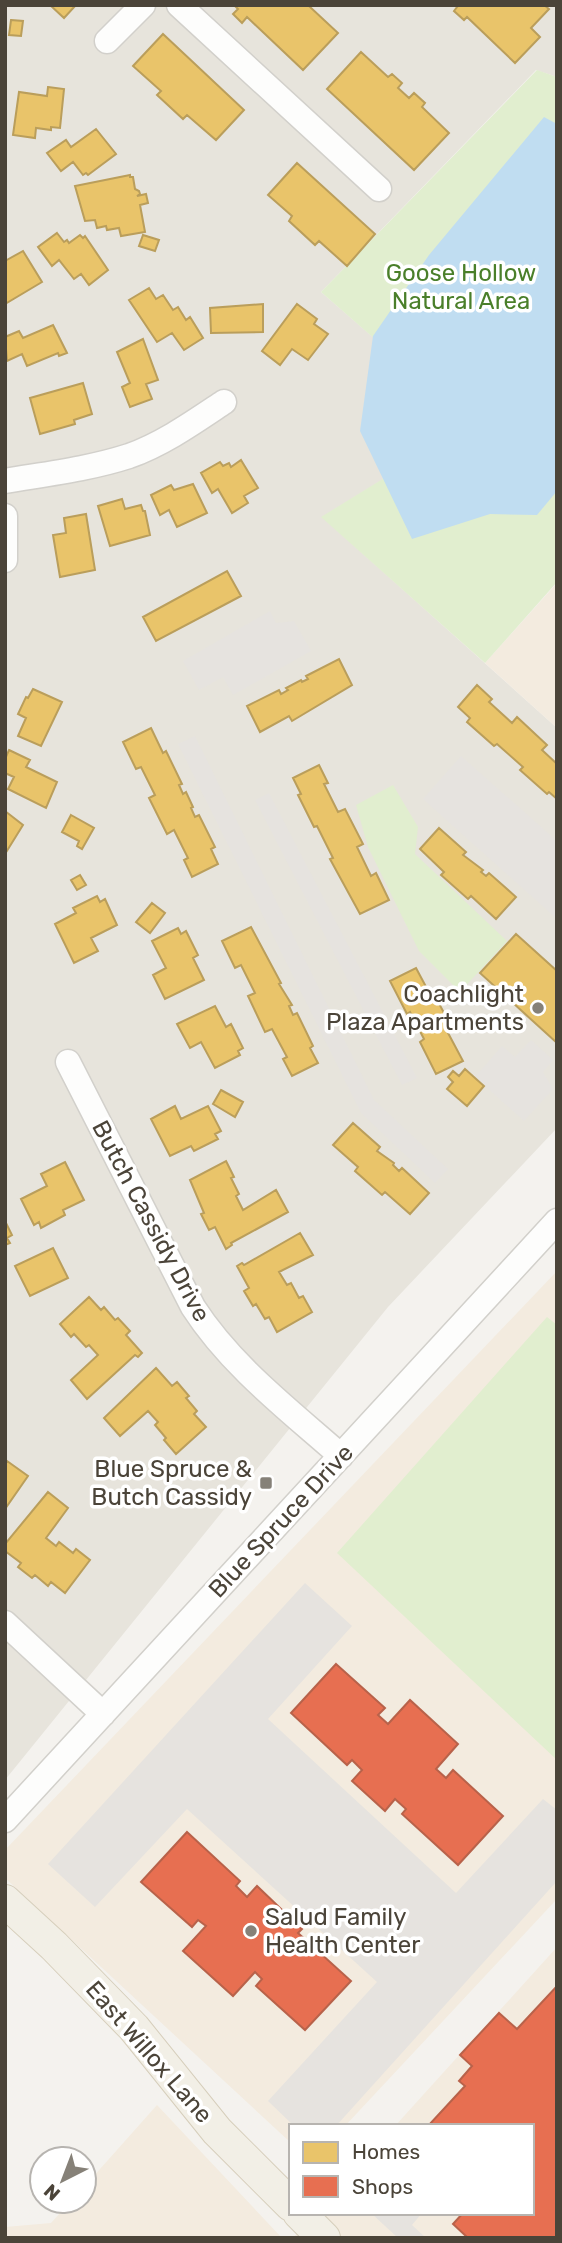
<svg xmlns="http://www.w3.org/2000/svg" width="562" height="2243" viewBox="0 0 562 2243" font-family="Rubik,sans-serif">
  <rect width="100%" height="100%" fill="#f4f2ee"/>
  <path fill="#e7e4dc" d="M5,5H557V77L536,70L321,292L473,424L322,517L557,728V1128L388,1307L5,1780Z"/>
  <path fill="#f3ebdf" d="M557,583V728L485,663Z
    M557,1271V1899L345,2126H291V2143L5,1878V1850Z
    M557,1947V2238H293L316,2213H532V2126H395Z
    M157,2105L282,2238H5V2227L51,2223L71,2201H84V2187Z"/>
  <path fill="#e1eecf" d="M537,70L557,77V582L485,663L321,517L472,424L321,292Z
    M393,785L418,827L415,854L507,941L460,992L419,951L368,847L356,805Z
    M547,1317L557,1325V1760L337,1553Z"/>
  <path fill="#e6e3df" d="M270,611L276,623L294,621L311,651L233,695L223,677L199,690L183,661Z
    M195,736L374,1100L448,1169L435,1183L361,1113L178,744Z
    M461,756L557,841V919L423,799Z
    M269,793L417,1078L402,1085L255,800Z
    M531,1040L553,1060L543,1072L553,1089L524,1121L475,1077L502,1046L515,1057Z
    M305,1583L352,1626L268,1719L456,1893L543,1799L557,1810V1881L336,2126H294L268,2101L377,1982L187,1809L95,1907L48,1864Z
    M371,2213H422L412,2225L426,2238H398Z"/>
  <path fill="#c0ddf1" d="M544,117L557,124V491L537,515L490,514L412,539L360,431L373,336L429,255Z"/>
  <path fill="#e9c46a" stroke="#ba9e5b" stroke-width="2" d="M50,5H76L64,18Z
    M234,5H312L310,7L338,33L303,70L247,17L242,23L233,14L238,9Z
    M455,5H544L549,9L531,28L540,37L515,63L467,17L464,20L454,11L457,7Z
    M11,20L23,21L21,36L9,35Z
    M163,34L244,110L216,140L187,115L183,119L157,95L161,91L133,66Z
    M361,52L388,77L392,74L402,83L398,88L409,98L414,93L425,103L422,107L449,133L414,170L327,89Z
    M48,87L64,89L60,128L51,127V130L36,128L35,138L13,135L19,92L47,96Z
    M96,129L116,154L88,175L86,173L83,175L73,162L61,171L47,153L66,140L71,147Z
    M297,163L375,234L347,266L319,241L315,245L289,221L292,216L268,195Z
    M130,175V177H133L135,189L139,191L140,194L137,196L146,194L148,203L140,205L145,232L121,236L119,228L107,230L106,226L97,228L95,220L85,221L75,186Z
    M57,233L64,242L67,240L69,243L80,235L83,238L85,236L108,270L89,285L81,274L74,279L59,260L52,266L38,247Z
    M143,235L159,240L155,251L139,246Z
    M23,251L42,282L5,304V261Z
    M149,288L156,299L163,295L173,310L178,307L186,320L190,317L203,338L184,350L172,333L157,342L129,300Z
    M263,304V332L211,333L210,308Z
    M297,304L317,319L314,324L328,334L308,360L292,349L280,365L262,351Z
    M53,325L67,353L59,356L58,353L27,366L22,354L7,361L5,337L19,331L23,338Z
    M143,339L158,380L146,384L152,399L130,407L122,387L130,383L117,352Z
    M83,383L92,414L74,420L75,424L40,434L30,398Z
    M241,460L258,488L244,496L248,503L232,513L218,489L212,493L201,473L220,462L223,466L229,463L231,467Z
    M193,484L207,513L177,527L169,510L160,515L151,495L171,485L174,490Z
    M122,499L125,509L141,505L143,511H145L150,535L110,546L98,506Z
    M86,514L95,570L60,577L53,535L66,533L64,518Z
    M227,571L241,596L156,641L143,617Z
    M339,659L352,685L292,721L289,716L260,732L247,706L279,690L281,694L288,690L286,688L301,680L302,682L308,679L306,676Z
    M477,685L492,699L489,702L512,723L517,717L547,745L542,750L557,764V799L549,792L547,794L520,770L523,767L497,744L494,746L467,722L470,718L458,707Z
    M33,689L62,702L41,746L18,736L26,718L18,714L26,697L28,698Z
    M151,728L163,753L166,751L182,784L179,785L183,794L186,792L193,807L191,808L195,817L199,815L215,847L211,849L218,864L192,877L184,860L188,858L174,830L167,834L149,798L155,795L141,767L136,769L123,742Z
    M9,750L30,760L26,767L57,782L46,808L8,789L14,777L5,773V759Z
    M319,765L328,783L324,784L338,812L345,809L363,844L357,847L371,876L376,873L389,900L360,914L330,859L333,858L317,826L314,827L298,795L301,794L293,778Z
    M5,811L23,825L5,854Z
    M71,815L94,828L82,849L77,846L79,841L62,832Z
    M439,828L466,852L463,855L483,870L481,872L486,876L489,873L516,897L496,919L471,896L468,899L441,875L444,872L420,849Z
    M80,875L86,885L77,890L71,880Z
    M97,896L100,902L105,899L117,925L91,938L98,951L74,963L55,924L76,913L73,908Z
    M152,903L165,913L150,933L136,922Z
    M251,927L281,983L279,984L292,1005L289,1006L293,1015L297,1013L313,1046L310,1048L318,1063L292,1076L283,1059L287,1057L272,1029L265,1032L248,996L255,993L241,965L235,968L222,941Z
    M178,928L181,934L186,931L198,955L193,958L204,980L165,999L153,975L166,968L152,941Z
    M516,934L557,971V1043L480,973Z
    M416,968L432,998L435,996L452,1028L447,1031L463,1061L436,1074L420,1042L424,1039L410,1012L407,1014L390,981Z
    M215,1006L226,1027L231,1024L243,1048L238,1051L240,1055L215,1068L201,1042L190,1048L177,1024Z
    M465,1069L484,1086L467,1106L447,1089L453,1082L448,1077L453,1071L459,1076Z
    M221,1090L243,1102L235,1117L213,1104Z
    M175,1106L181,1119L208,1106L221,1131L215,1134L218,1139L194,1151L191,1146L170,1156L151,1119Z
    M353,1123L380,1147L377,1151L394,1163L393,1165L399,1171L402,1168L429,1193L410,1214L385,1192L382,1195L355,1171L358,1167L333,1145Z
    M226,1161L234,1177L231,1178L239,1194L236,1196L243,1210L276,1190L288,1212L231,1243L232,1245L226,1249L215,1227L209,1230L201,1214L204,1213L190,1180Z
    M65,1162L84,1200L63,1210L65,1215L41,1228L39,1222L34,1225L21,1199L47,1186L41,1174Z
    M5,1221L12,1235L7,1238L10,1243L5,1245Z
    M300,1233L313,1255L279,1272L287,1285L291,1283L299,1298L303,1296L312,1312L277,1332L269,1317L265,1319L256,1304L253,1306L244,1291L249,1288L237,1266L242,1263L244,1265Z
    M53,1248L68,1278L30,1296L15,1266Z
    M89,1297L101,1310L104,1307L115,1320L118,1318L130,1331L126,1335L142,1353L138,1357L135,1355L87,1399L71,1380L98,1355L89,1345L86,1347L74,1334L71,1337L60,1324Z
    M156,1368L172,1386L177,1382L189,1396L186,1398L197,1411L194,1414L206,1427L176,1454L164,1440L166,1438L155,1425L158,1422L148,1411L120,1436L104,1418Z
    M7,1461L28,1476L5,1509V1464Z
    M48,1492L68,1508L46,1538L56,1546L59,1542L73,1553L76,1549L90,1560L65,1593L51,1582L48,1586L35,1575L32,1578L18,1567L21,1563L5,1551V1544Z"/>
  <path fill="#e76f51" stroke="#b8624a" stroke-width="2" d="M336,1664L385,1708L378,1715L388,1724L410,1700L458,1744L436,1769L446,1778L453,1770L503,1816L458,1865L402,1814L406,1809L395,1799L385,1811L352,1781L362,1770L352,1760L347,1765L291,1713Z
    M187,1832L240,1881L236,1886L247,1897L257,1886L302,1929L298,1933L351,1981L305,2030L256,1986L262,1979L255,1972L233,1996L183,1951L206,1926L198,1920L192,1927L141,1882Z
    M557,1986V2238H468L453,2224L463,2213H532V2126H428L465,2086L459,2081L472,2066L460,2055L499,2013L517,2029Z"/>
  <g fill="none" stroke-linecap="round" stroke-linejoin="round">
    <g stroke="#d2d0cb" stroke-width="27">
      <path id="minor" d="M179,5L379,189
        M107,41L143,5
        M5,481C46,474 89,469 129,456C163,444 194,422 224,402
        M5,516V560
        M68,1062L193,1307C231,1366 289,1410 341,1456
        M5,1623L103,1714
        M5,1820L557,1221"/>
    </g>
    <g stroke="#d6cebb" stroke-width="34">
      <path id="major" d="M5,1901L54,1946L134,2028L217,2131L291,2205
        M299,2213L324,2238"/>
    </g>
    <use href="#minor" stroke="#fdfdfc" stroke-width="24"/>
    <use href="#major" stroke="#f2efe6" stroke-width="32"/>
  </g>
  <g fill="#868178" stroke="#fff" stroke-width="2.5">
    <circle cx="538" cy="1008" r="7"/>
    <rect x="259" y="1476" width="14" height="14" rx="3.5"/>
    <circle cx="251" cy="1931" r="7"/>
  </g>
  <g text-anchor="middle" stroke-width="7" stroke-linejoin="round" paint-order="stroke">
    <g font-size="24" fill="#4a7f2a" stroke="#fff">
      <text x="461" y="281">Goose Hollow<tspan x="461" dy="28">Natural Area</tspan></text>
    </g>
    <g font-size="24" fill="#4b4439" stroke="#fff" text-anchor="end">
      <text x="524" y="1002">Coachlight<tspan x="524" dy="28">Plaza Apartments</tspan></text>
      <text x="252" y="1477">Blue Spruce &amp;<tspan x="252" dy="28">Butch Cassidy</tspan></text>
      <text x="265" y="1925" text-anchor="start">Salud Family<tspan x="265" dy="28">Health Center</tspan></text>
    </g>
    <g font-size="24" fill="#4b4439" stroke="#fff">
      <text transform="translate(151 1221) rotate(62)" y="8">Butch Cassidy Drive</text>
      <text transform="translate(281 1521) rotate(-47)" y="8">Blue Spruce Drive</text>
      <text transform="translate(149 2052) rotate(49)" y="8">East Willox Lane</text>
    </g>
  </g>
  <rect width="562" height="2243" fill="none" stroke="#4b4439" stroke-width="14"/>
  <rect x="289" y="2124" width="245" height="91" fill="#ffffff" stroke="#b7b4b0" stroke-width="2"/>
  <rect x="303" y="2142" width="35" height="21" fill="#e9c46a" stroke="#b7b4b0" stroke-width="2"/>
  <text x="352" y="2159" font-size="21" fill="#4b4439">Homes</text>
  <rect x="303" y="2176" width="35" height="21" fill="#e76f51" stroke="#b7b4b0" stroke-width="2"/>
  <text x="352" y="2194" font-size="21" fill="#4b4439">Shops</text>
  <g transform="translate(63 2180) rotate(222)"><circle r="33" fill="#ffffff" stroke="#b7b4b0" stroke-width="2"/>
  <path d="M0-5L12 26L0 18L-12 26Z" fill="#868178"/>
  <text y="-10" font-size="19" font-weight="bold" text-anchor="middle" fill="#4b4439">N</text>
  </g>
</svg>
